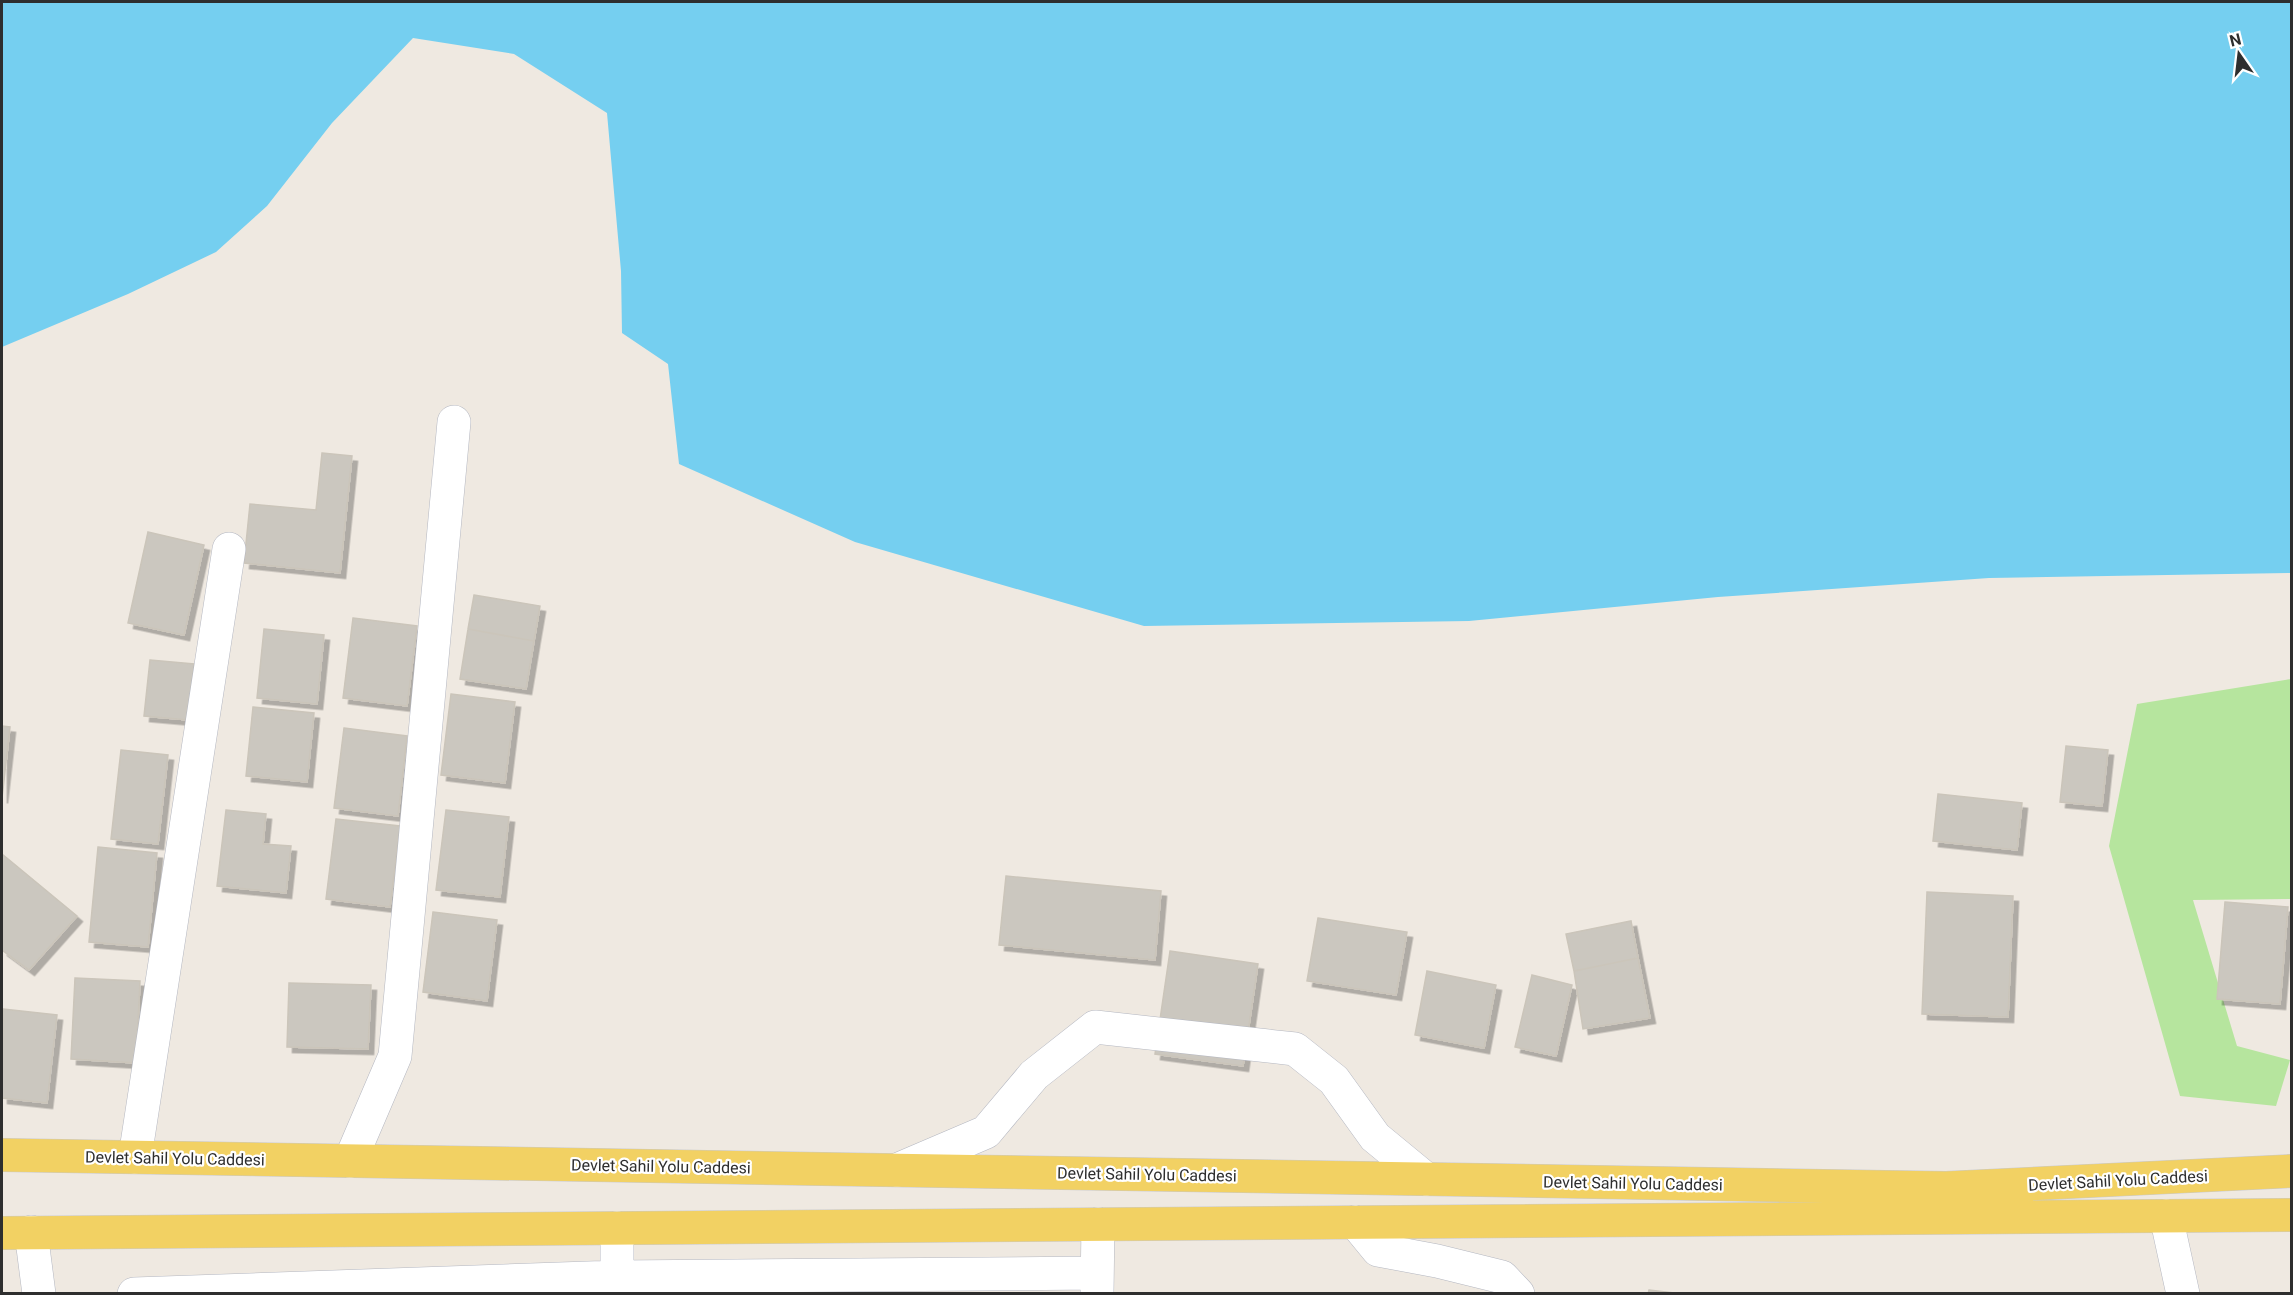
<svg xmlns="http://www.w3.org/2000/svg" width="2293" height="1295" viewBox="0 0 2293 1295" font-family="Roboto,sans-serif">
  <defs>
    <filter id="shadow"><feDropShadow dx="5.5" dy="5.5" stdDeviation="0" flood-color="#0004"/></filter>
  </defs>
  <rect width="100%" height="100%" fill="#efe9e1"/>
  <path fill="#b6e59e" d="M2291,679V899L2193,900L2237,1046L2290,1060L2276,1106L2180,1096L2109,846L2137,704Z"/>
  <path fill="#75cff0" d="M2,2H2291V573L1989,578L1718,597L1469,621L1144,626L855,542L679,464L668,364L622,333L621,271L607,113L514,54L413,38L332,123L267,206L216,252L128,294L2,347Z"/>
  <path fill="#cbc7bf" stroke="#cbc5ba" stroke-width="1.5" filter="url(#shadow)" d="M322,453L352,456L340,573L244,563L250,504L316,510Z
    M148,532L204,545L184,635L128,623Z
    M474,595L540,606L534,641L468,629Z
    M353,618L417,626L407,706L343,698Z
    M264,629L324,635L317,704L257,698Z
    M468,629L534,641L526,689L460,679Z
    M150,660L194,664L188,720L144,716Z
    M451,694L515,702L505,783L441,775Z
    M253,707L314,713L307,782L246,776Z
    M2,726L10,727L2,798Z
    M344,728L407,736L398,816L334,808Z
    M2066,746L2108,750L2102,806L2060,802Z
    M121,750L168,755L158,844L111,839Z
    M1938,794L2022,803L2017,850L1933,841Z
    M226,810L266,814L263,844L291,846L286,893L217,886Z
    M446,810L509,817L500,897L436,890Z
    M336,819L400,826L390,907L326,899Z
    M98,847L157,853L148,947L89,942Z
    M2,854L77,916L29,970L2,950Z
    M1006,876L1161,891L1155,960L999,945Z
    M1927,892L2013,896L2008,1017L1922,1014Z
    M2225,902L2288,907L2280,1004L2217,999Z
    M433,912L497,920L487,1001L423,992Z
    M1318,918L1407,932L1396,995L1307,981Z
    M1631,921L1638,958L1574,971L1566,934Z
    M1170,951L1258,964L1243,1066L1155,1054Z
    M1638,958L1650,1018L1583,1029L1574,971Z
    M1427,971L1496,985L1484,1048L1415,1035Z
    M1532,975L1572,985L1556,1056L1515,1047Z
    M75,978L140,981L136,1063L71,1059Z
    M289,983L371,985L368,1049L287,1047Z
    M3,1009L57,1015L47,1103L2,1098Z
    M1649,1290L1683,1294H1648Z"/>
  <g fill="none" stroke-linecap="round" stroke-linejoin="round">
    <g stroke="#b4b7c1" stroke-width="34">
      <path id="minor" d="M135,1157L229,549
        M350,1161L395,1056L454,422
        M897,1170L986,1132L1034,1075L1095,1027L1295,1049L1334,1080L1375,1137L1426,1179
        M2166,1216L2183,1294
        M1355,1222L1378,1250L1437,1261L1502,1277L1518,1294
        M31,1232L39,1294
        M134,1294L617,1277L1097,1273
        M617,1294V1228
        M1097,1294L1098,1224"/>
    </g>
    <g stroke="#c9c9c9" stroke-width="34">
      <path id="major" d="M2,1155L1946,1188L2292,1171
        M2,1233L2292,1215"/>
    </g>
    <use href="#minor" stroke="#fff" stroke-width="33"/>
    <use href="#major" stroke="#f2d163" stroke-width="33"/>
  </g>
  <g text-anchor="middle" stroke-width="4.5" stroke-linejoin="round" paint-order="stroke">
    <g font-size="16" fill="#2e2e2e" stroke="#fff">
      <text transform="translate(175 1158) rotate(1)" y="6">Devlet Sahil Yolu Caddesi</text>
      <text transform="translate(661 1166) rotate(1)" y="6">Devlet Sahil Yolu Caddesi</text>
      <text transform="translate(1147 1174) rotate(1)" y="6">Devlet Sahil Yolu Caddesi</text>
      <text transform="translate(2118 1180) rotate(-3)" y="6">Devlet Sahil Yolu Caddesi</text>
      <text transform="translate(1633 1183) rotate(1)" y="6">Devlet Sahil Yolu Caddesi</text>
    </g>
  </g>
  <rect width="2293" height="1295" fill="none" stroke="#2e2e2e" stroke-width="6"/>
  <g transform="translate(2239 54) rotate(346)" stroke="#ffffff" stroke-width="4.5" paint-order="stroke">
  <path d="M0-4.5L10 22L0 15L-10 22Z" fill="#2e2e2e"/>
  <text y="-9" font-size="16" font-weight="bold" text-anchor="middle" fill="#2e2e2e">N</text>
  </g>
</svg>
